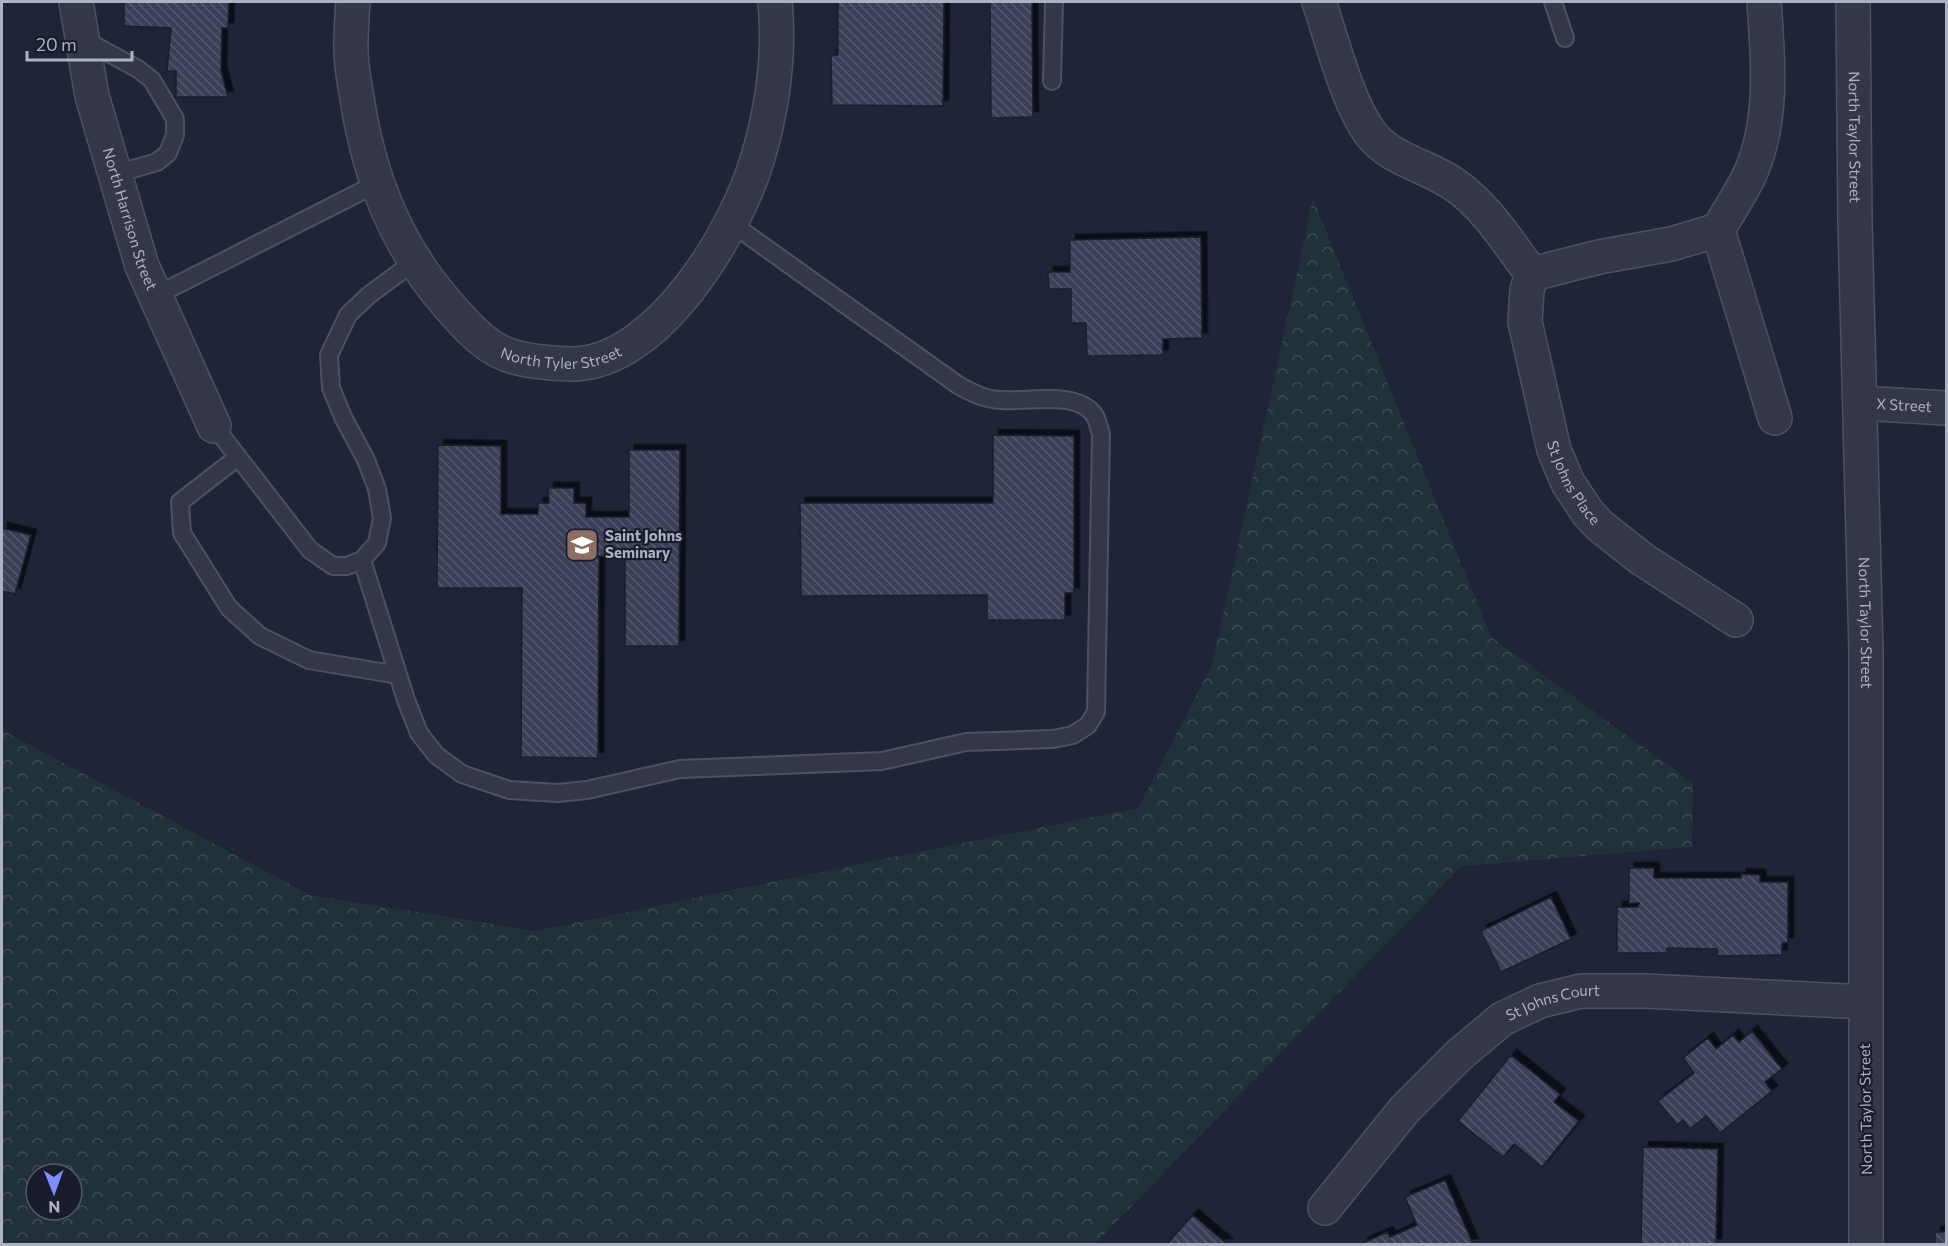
<svg xmlns="http://www.w3.org/2000/svg" width="1948" height="1246" viewBox="0 0 1948 1246" font-family="Commissioner,sans-serif">
  <defs>
    <pattern id="forest-crowns" width="20" height="18" patternUnits="userSpaceOnUse" patternTransform="scale(1.5)"><rect width="20" height="18" fill="#213139"/><path d="M2 6a3 3 0 1 1 6 0M12 15a3 3 0 1 1 6 0" fill="none" stroke="#3f4c54"/></pattern>
    <pattern id="building-back-hatch" width="6" height="6" patternUnits="userSpaceOnUse" patternTransform="scale(1.5)"><rect width="6" height="6" fill="#3b4158"/><path d="M-1 5l2 2M0 0l6 6M5-1l2 2" fill="none" stroke="#555a6e"/></pattern>
    <filter id="shadow"><feDropShadow dx="5.5" dy="-5.5" stdDeviation="0" flood-color="#0009"/></filter>
  </defs>
  <rect width="100%" height="100%" fill="#1f2438"/>
  <path fill="url(#forest-crowns)" fill-rule="evenodd" d="M1313,199L1491,637L1693,783L1692,847L1462,866L1095,1244H2V730L310,895L536,931L868,862L1138,808L1212,665ZM36,1174H72V1210H36Z"/>
  <path fill="url(#building-back-hatch)" stroke="#1a1e2f" stroke-width="1.5" filter="url(#shadow)" d="M124,2H229L228,28H222L221,71L228,97H176V71H167L171,28L124,26Z
    M838,2H944L943,106L832,105L831,55H838Z
    M990,2H1032L1033,117L991,118Z
    M1201,237L1202,338L1163,339V355L1087,356L1086,323H1071V289H1049L1048,272H1070V240Z
    M993,435L1074,436V593H1065V620H987V595L801,596L800,503H993Z
    M438,445L501,446V514H538V503H549L548,488H574V503H586V517H629V450H680L679,646H625V557L599,556L598,758L521,757L522,588H437Z
    M2,528L31,535L15,594L2,591Z
    M1629,868H1654V878H1741V874L1760,875V882H1788V943H1782V955L1718,956L1717,949L1667,948V953H1617V907H1638L1639,903H1629Z
    M1551,897L1571,939L1501,972L1481,931Z
    M1752,1031L1782,1069L1765,1082L1772,1091L1720,1133L1706,1116L1690,1129L1683,1120L1677,1125L1658,1101L1694,1073L1683,1058L1708,1038L1716,1049L1733,1035L1739,1042Z
    M1511,1055L1560,1094L1554,1102L1579,1121L1542,1167L1514,1144L1503,1157L1458,1121Z
    M1643,1147L1718,1149L1716,1244H1641Z
    M1445,1180L1473,1244H1361L1387,1232L1390,1237L1417,1225L1405,1197Z
    M1193,1215L1227,1244H1167Z
    M1935,1232H1946V1244H1935Z"/>
  <g fill="none" stroke-linecap="round" stroke-linejoin="round">
    <g stroke="#4d5163" stroke-width="20">
      <path id="service" d="M1553,2L1565,38
        M83,39L138,69L152,80L175,119V135L168,153L157,162L115,174
        M1052,81L1054,2
        M155,296L376,184
        M214,426L310,550L333,566H347L362,560L377,543L382,518L377,489L366,460L343,417L331,388L329,355L348,315L369,295L415,261
        M238,457L180,502L182,533L229,608L260,636L309,660L398,675
        M362,560L406,700L419,733L436,755L462,774L509,790L558,793L587,790L680,769L882,761L966,742L1053,739L1073,735L1088,725L1096,712L1101,434C1099,429 1098,421 1095,416C1079,390 1028,402 1002,400C986,400 972,393 958,385L731,223"/>
    </g>
    <g stroke="#4d5163" stroke-width="36">
      <g id="minor">
        <path id="s1" d="M76,2L92,96L142,266L214,426"/>
        <path id="s2" d="M353,2C352,15 351,29 351,43C350,62 354,80 357,98C369,177 396,246 449,306C464,323 480,342 501,352C519,361 553,364 574,364C659,362 737,230 758,157C773,106 780,54 775,2"/>
        <path d="M1319,2C1332,40 1347,101 1370,133C1390,160 1429,166 1455,185C1487,207 1509,244 1532,274L1599,257L1671,244L1718,230C1729,211 1741,193 1750,174C1774,121 1768,57 1764,2"/>
        <path id="s3" d="M1853,2L1855,222L1866,652V1244"/>
        <path d="M1718,230L1775,418"/>
        <path id="s4" d="M1532,274L1527,290L1525,322L1554,450L1568,483L1588,513L1600,526L1642,559L1736,620"/>
        <path id="s5" d="M1860,403L1946,408"/>
        <path id="s6" d="M1325,1208L1405,1109L1458,1056L1502,1019L1540,1001L1581,991H1646L1865,1002"/>
      </g>
    </g>
    <use href="#service" stroke="#333748" stroke-width="16"/>
    <use href="#minor" stroke="#333748" stroke-width="33"/>
  </g>
  <defs>
    <g id="school-square" transform="scale(1.725)"><rect x="-9" y="-9" width="18" height="18" rx="4" fill="#8d6e63" stroke="#191c2d"/><path d="M0-5L7-2L0 1L-7-2ZM-4 1L0 2.5L4 1V4Q0 6-4 4Z" fill="#fff"/></g>
  </defs>
  <g fill-rule="evenodd">
    <use href="#school-square" x="582" y="545"/>
  </g>
  <g text-anchor="middle" stroke-width="4.5" stroke-linejoin="round" paint-order="stroke">
    <g font-size="15" fill="#adb1c5" stroke="#191c2d">
      <text dy="5" stroke="none"><textPath href="#s3" startOffset="135">North Taylor Street</textPath></text>
      <text dy="5" stroke="none"><textPath href="#s1" startOffset="224">North Harrison Street</textPath></text>
      <text dy="5" stroke="none"><textPath href="#s2" startOffset="459">North Tyler Street</textPath></text>
      <text dy="5" stroke="none"><textPath href="#s5" startOffset="44">X Street</textPath></text>
      <text dy="5" stroke="none"><textPath href="#s4" startOffset="218">St Johns Place</textPath></text>
      <text dy="5" stroke="none"><textPath href="#s3" startOffset="621">North Taylor Street</textPath></text>
      <text dy="5" stroke="none"><textPath href="#s6" startOffset="314">St Johns Court</textPath></text>
      <text transform="translate(1866 1109) rotate(-91)" y="5">North Taylor Street</text>
    </g>
    <g font-size="15" font-weight="bold" fill="#adb1c5" stroke="#191c2d" text-anchor="start">
      <text x="605" y="541">Saint Johns<tspan x="605" dy="17">Seminary</tspan></text>
    </g>
  </g>
  <rect width="1948" height="1246" fill="none" stroke="#adb1c5" stroke-width="6"/>
  <g transform="translate(54 1192) rotate(179)"><circle r="28" fill="#191c2d" stroke="#54586a" stroke-width="1.5"/>
  <path d="M0-4.5L10 22L0 15L-10 22Z" fill="#7c8efb"/>
  <text y="-9" font-size="16" font-weight="bold" text-anchor="middle" fill="#adb1c5">N</text>
  </g>
  <path d="M27 51v9h105v-9" fill="none" stroke="#adb1c5" stroke-width="3"/>
  <text x="36" y="51" font-size="18" fill="#adb1c5" stroke="#191c2d" stroke-width="4.5" paint-order="stroke">20 m</text>
</svg>
